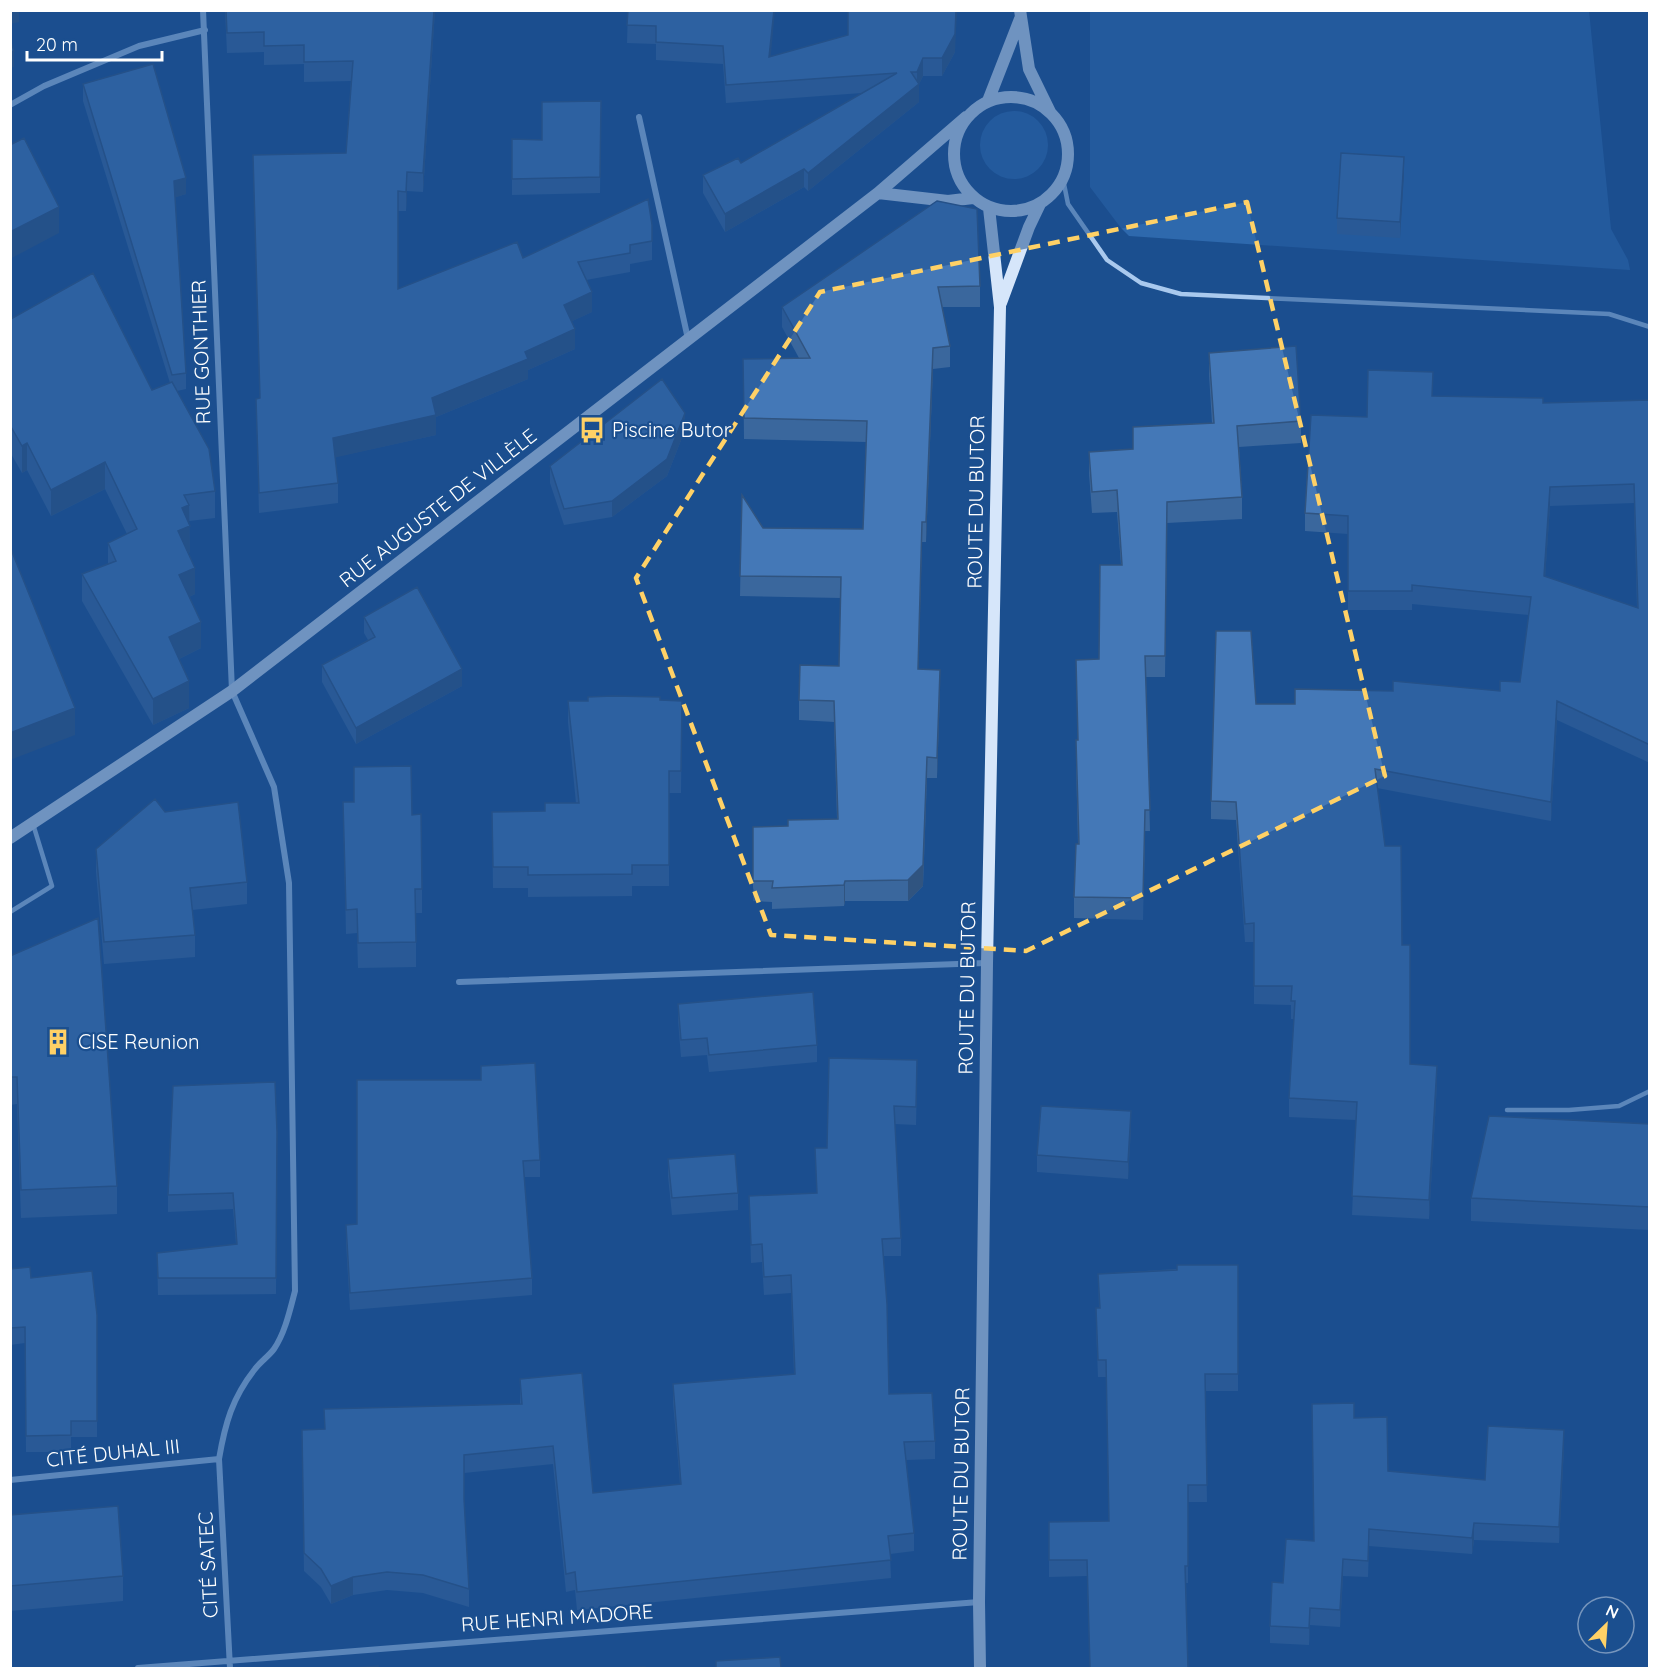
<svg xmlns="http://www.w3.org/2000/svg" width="1660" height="1679" viewBox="0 0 1660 1679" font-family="Quicksand,sans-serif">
  <rect width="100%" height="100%" fill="#1b4f8f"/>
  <path fill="#2e69ad" d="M1090,11H1589L1611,229L1628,260L1630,270L1129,236L1121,228L1090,187Z
    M980 145a34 34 0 1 1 68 0a34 34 0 1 1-68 0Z"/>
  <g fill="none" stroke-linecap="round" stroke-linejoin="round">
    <path stroke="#a9c9ee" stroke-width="4.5" d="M1063,179L1068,204L1107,260L1141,283L1181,294L1609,314L1650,327
      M10,912L52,886L33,824
      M1507,1110H1569L1619,1106L1650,1091"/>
    <path stroke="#a9c9ee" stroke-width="6" d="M203,10L232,691L274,787L289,883L295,1291C290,1310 285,1333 274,1349C269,1356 260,1362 255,1369C232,1398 225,1424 219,1459L230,1668
      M10,105L44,86L139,46L205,30
      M639,117L688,339
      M459,982L986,963
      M10,1480L219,1459
      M138,1668L979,1602"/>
    <path stroke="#d6e6fa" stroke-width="12" d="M1020,10L1029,69L1050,112
      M954 154a57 57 0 1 1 114 0a57 57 0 1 1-114 0Z
      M988,101L1020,19
      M878,193L948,201L973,198
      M1001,303L1029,227L1040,204
      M10,838L232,691L878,193L966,117
      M980,1668L979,1602L987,963L1000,307L989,208"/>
  </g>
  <path fill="#3a679d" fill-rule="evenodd" d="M225,10H435L423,192L407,191L406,211H398V289L652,225V260L630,264V272L586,280L592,312L572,321L575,349L528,370V379L436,417V435L335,457L338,483V503L259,513L256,399H260L253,155L346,153L351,81L304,82V64L264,65V52L227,53Z
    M628,10L771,57L955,52L942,76H923L919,84V102L808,191L804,187L725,232L703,193V175L741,163L862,93L726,103L723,64L656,60V44L627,43Z
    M83,84L186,194L175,197L186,373V389L177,391L215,491V518L189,521L190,552L188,553L195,594L189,597L201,648L179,659L189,708L153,725L82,601V574L108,564V543L127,534L105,489L51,516L27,470L22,473L10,452V317L11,319L152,390L170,383L83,101Z
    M601,101L600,193L512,195V139L542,140Z
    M1404,174L1400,238L1337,234V218Z
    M937,201L980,286V307H942L950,346V367L933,369L926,542H922L918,669L940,690L937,778H927L923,886L908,901H845L844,906L772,909V902L753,901V827L788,826L837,819L834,722L799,720V700L839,666L841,598L740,596L742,495L763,528L863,529L866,442L744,439L743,359L799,358L782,327V307Z
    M1209,353L1301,421V443L1239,447L1242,497V519L1167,523L1165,677H1146L1150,831H1145L1143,920L1074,918V897L1078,844L1076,761V740H1078L1076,660L1099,659L1121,565L1117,512L1092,513L1089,473V452L1133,449V427L1212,423L1209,374Z
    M1433,396L1543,403L1650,400V763L1557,720L1551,821L1377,788L1385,846L1402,945L1410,1064L1437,1084L1429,1219L1352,1215L1356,1120L1289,1117V1098L1294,1019H1291V1005L1254,1004V942H1245L1236,820L1211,819V801L1256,704H1295L1393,691H1500L1520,682L1529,615L1412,604V610H1348V534L1305,531V513L1367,417ZM1634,503L1637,608L1545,577L1550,506Z
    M685,430L667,476L612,517L564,525L550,483V466Z
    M364,617L462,686L356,744L322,682V665L368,640L364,633Z
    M568,701H682L681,793H669V886H632V896L528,897V888H493L492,812L545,811L576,803L568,722Z
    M354,767L412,815L422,889V913H416V967L358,968L357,933L346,934L343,802H354Z
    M165,812L247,882V904L192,910L195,935V957L104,964L96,872V849Z
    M10,956L117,1186V1214L21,1218L17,1104L10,1105Z
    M678,1004L817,1045V1062L709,1072L707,1055L681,1057L678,1020Z
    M481,1066L540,1160V1177H524L532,1278V1295L350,1310L346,1242V1225L357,1224L481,1080Z
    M917,1078L916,1125L895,1124L901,1238V1256H883L889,1394L935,1441V1459L906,1460L914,1533V1551L890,1554L891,1578L577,1610L575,1590L566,1592L553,1464L464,1473V1500L469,1589V1607L423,1593L387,1590L353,1595L331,1604L321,1587L304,1571L302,1430L324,1429L520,1404V1379L593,1493L680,1484L673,1402V1384L794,1374L791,1293L764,1295L762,1262L751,1263L749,1196L817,1193L815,1148H827Z
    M1650,1124V1230L1471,1221V1198Z
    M1131,1128L1128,1179L1037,1172V1155Z
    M277,1132L276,1294L158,1295L157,1253L236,1244L233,1209L168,1212V1195Z
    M668,1159L738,1193V1210L672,1215L668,1176Z
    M1238,1265V1391H1205L1207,1502H1188V1583H1186L1188,1668H1090L1087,1576L1049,1577V1522L1109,1521L1106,1377H1098L1096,1325V1308H1099L1098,1274Z
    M10,1269L31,1278L97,1315V1437H71V1452H26L25,1343L10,1345Z
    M1354,1418L1388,1471L1485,1480L1564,1447L1559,1543L1474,1540L1472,1554L1369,1546L1368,1577L1343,1576L1340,1627L1310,1625L1309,1645L1270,1643V1626L1283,1583L1314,1541Z
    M10,1515L123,1576V1601L10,1611Z"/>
  <path fill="#305480" d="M10,10H19V22L10,24Z
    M434,10H435L423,192V173Z
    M774,10H775L769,75V57Z
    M956,10H957L955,52L942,76V58Z
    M14,51V67L10,68V52Z
    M923,58V76L919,84V102L808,191V173L917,86V72Z
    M1404,157V174L1400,238V222Z
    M804,169V187L725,232V214Z
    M407,172V191L406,211V192Z
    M186,178V194L174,198V181Z
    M59,207V233L10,259V232Z
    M592,292V312L564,325V305Z
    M575,329V349L528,370V379L436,417V435L333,458V438L432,398L525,352Z
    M933,348V369L926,542V522Z
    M685,413V430L667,476L612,517V501Z
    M27,443V470L22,473V446Z
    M105,462V489L51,516V490Z
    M1550,487V506L1544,595V576Z
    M189,505L190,552L178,558V531L182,508Z
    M922,522V542L918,689V669Z
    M195,568V594L179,602V575Z
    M201,622V648L169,664V637Z
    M462,669V686L356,744V728Z
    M940,670V690L937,778V758Z
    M189,681V708L153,725V699Z
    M1557,701V720L1551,821V802Z
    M75,708V735L10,760V733Z
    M927,757L923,886L908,901V880Z
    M845,881V901L844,906V885Z
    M1437,1066V1084L1429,1219V1200Z
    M1131,1111V1128L1128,1179V1162Z
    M1564,1430V1447L1559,1543V1527Z
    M1474,1523V1540L1472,1554V1538Z
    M1343,1559V1576L1340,1627V1610Z
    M353,1577V1595L331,1604V1586Z
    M1310,1608V1625L1309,1645V1628Z"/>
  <path fill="#4478b7" stroke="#305480" stroke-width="1.5" fill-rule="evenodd" d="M226,10H434L423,173L407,172L406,192L398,191V289L517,242L523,258L648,199L652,225V241L630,245V253L578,262L592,292L564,305L575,329L525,352L528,359L432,398L436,415L333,438L338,483L259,493L256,399L260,398L253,155L346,153L353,61L304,62V45L264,46V32L227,33Z
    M628,10H774L769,57L848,35V10H956L955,34L942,58H923L917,72H911L919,84L808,173L804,169L725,214L703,175L738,158L741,163L897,73L726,85L723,46L656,42V26L627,25Z
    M10,40L14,51L10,52Z
    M153,64L186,178L174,181L186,373L172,375L83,84Z
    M601,101L600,177L512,179V139L542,140V102Z
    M24,138L59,207L10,232V145Z
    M1341,153L1404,157L1400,222L1337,218Z
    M937,201L977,209L980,286L938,287L950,346L933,348L926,522H922L918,669L940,670L937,758L927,757L923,865L908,880L845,881L844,885L772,888L773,881H753V827L788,826V820L838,819L834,701L799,700L800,665L839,666L841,577L740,576L742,495L763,528L863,529L867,421L744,418L743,359L810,358L782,307Z
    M93,273L152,390L172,382L209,449L215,491L184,495L189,505L182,508L190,526L178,531L195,568L179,575L201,622L169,637L189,681L153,699L82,574L116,561L108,543L137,529L105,462L51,490L27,443L22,446L10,425V317L11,319Z
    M1296,346L1301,421L1237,426L1242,497L1167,502L1165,656H1145L1150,810H1145L1143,898L1074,897L1076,844H1079L1076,740H1078L1076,660L1099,659L1100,565H1122L1117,490L1092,492L1089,452L1133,449V427L1214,423L1209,353Z
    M1368,370L1433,372L1432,396L1543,398V403L1650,400V745L1557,701L1551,802L1375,769L1385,846H1401L1402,945H1410V1064L1437,1066L1429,1200L1352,1196L1357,1102L1289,1098L1295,1001H1291L1292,986H1254V923L1245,924L1236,802L1211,801L1216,631H1251L1256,704H1295V689L1393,691V681L1500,691V681L1520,682L1531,597L1412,585V591H1348V516L1305,513L1311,415L1367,417ZM1634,484L1638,608L1544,576L1550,487Z
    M662,379L685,413L667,459L612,501L564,509L550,466Z
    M10,547L75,708L10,733Z
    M417,587L462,669L356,728L322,665L375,637L364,617Z
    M613,696L660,697V700L682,701L681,771H669V865H632V874L528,875V867H493L492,812L545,811V803H579L568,701H588V697Z
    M411,766L412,815L421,814L422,889H415L416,942L358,943L357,909L346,910L343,802H354V767Z
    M155,799L165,812L238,802L247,882L190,888L195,935L104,942L96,849Z
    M98,918L117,1186L21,1190L17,1077H10V956Z
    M813,992L817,1045L709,1055L707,1038L681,1040L678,1004Z
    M829,1058L917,1060L916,1107L894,1106L901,1238L882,1239L887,1304L889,1394L932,1393L935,1441L904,1442L914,1533L888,1536L891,1560L577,1592L575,1572L566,1574L553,1446L464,1455V1499L469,1589L423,1575L387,1572L353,1577L331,1586L321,1569L304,1553L302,1430L325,1429L324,1409L522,1404L520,1379L582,1373L593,1493L681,1484L673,1384L795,1374L791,1275L764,1277L762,1244L751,1245L749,1196L817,1193L815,1148H827Z
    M535,1063L540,1160L523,1161L532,1278L350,1293L346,1225L357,1224V1080H481V1066Z
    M275,1082L277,1132L276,1278H158L157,1253L237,1244L233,1193L168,1195L173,1086Z
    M1041,1106L1131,1111L1128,1162L1037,1155Z
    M1489,1116L1650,1124V1207L1471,1198Z
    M735,1154L738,1193L672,1198L668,1159Z
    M1177,1265H1238V1374H1205L1207,1485H1188V1566H1185L1188,1668H1090L1087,1560H1049V1522L1109,1521L1106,1360H1098L1096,1308H1100L1098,1274L1177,1270Z
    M30,1267L31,1278L92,1271L97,1315V1421H71V1435L26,1436L25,1327L10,1328V1269Z
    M1354,1403V1418L1387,1417L1388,1471L1485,1480L1488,1426L1564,1430L1559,1527L1474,1523L1472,1538L1369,1529L1368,1561L1343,1559L1340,1610L1310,1608L1309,1628L1270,1626L1272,1582L1283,1583L1286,1539L1314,1541L1312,1404Z
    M118,1506L123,1576L10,1586V1515Z
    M780,1657L781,1668H716V1661Z
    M378,1666V1668H353Z
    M645,1667V1668H615Z"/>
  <path d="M0 0H1660V1679H0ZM1247,202L1385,776L1026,951L771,935L636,578L820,292Z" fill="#1b4f8f" fill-opacity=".55" fill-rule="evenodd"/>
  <path fill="none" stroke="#ffd166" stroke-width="4.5" stroke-dasharray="12 8" stroke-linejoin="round" d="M1247,202L1385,776L1026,951L771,935L636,578L820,292Z"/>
  <defs>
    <g id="bus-bare" transform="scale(2.07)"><path d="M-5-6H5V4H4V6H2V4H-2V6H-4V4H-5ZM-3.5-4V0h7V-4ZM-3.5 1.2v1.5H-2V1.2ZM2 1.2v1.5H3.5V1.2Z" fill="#ffd166" stroke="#1b4f8f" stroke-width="2.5" paint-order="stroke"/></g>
    <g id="building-bare" transform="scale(2.07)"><path d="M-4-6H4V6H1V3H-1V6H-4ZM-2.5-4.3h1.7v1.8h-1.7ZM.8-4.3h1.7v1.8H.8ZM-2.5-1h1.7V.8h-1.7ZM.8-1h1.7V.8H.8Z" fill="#ffd166" stroke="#1b4f8f" stroke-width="2.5" paint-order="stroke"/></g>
  </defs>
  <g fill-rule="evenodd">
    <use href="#bus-bare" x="592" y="430"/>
    <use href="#building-bare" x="58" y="1042"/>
  </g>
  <g text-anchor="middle" stroke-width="4.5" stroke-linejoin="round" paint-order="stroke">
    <g font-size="20" fill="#fff" stroke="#1b4f8f">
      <text transform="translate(201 352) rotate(-92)" y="7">RUE GONTHIER</text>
      <text transform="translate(976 502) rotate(-89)" y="7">ROUTE DU BUTOR</text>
      <text transform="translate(438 508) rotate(-38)" y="7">RUE AUGUSTE DE VILLÈLE</text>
      <text transform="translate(967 988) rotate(-89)" y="7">ROUTE DU BUTOR</text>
      <text transform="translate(113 1453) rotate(-6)" y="7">CITÉ DUHAL III</text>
      <text transform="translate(961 1474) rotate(-89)" y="7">ROUTE DU BUTOR</text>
      <text transform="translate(208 1565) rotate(-93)" y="7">CITÉ SATEC</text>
      <text transform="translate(557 1618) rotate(-4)" y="7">RUE HENRI MADORE</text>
    </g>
    <g font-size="20" fill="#fff" stroke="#1b4f8f" text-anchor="start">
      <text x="612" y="437">Piscine Butor</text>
      <text x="78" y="1049">CISE Reunion</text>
    </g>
  </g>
  <rect width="1660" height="1679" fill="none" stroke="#ffffff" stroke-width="24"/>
  <g transform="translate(1606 1625) rotate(25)"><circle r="28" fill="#1b4f8f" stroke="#7695bc" stroke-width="1.5"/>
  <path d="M0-4.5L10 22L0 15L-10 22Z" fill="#ffd166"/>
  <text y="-9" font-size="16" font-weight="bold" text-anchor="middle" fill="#ffffff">N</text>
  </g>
  <path d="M27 51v9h135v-9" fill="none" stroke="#ffffff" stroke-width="3"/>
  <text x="36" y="51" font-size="18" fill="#ffffff" stroke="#1b4f8f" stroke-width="4.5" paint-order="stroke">20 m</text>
</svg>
